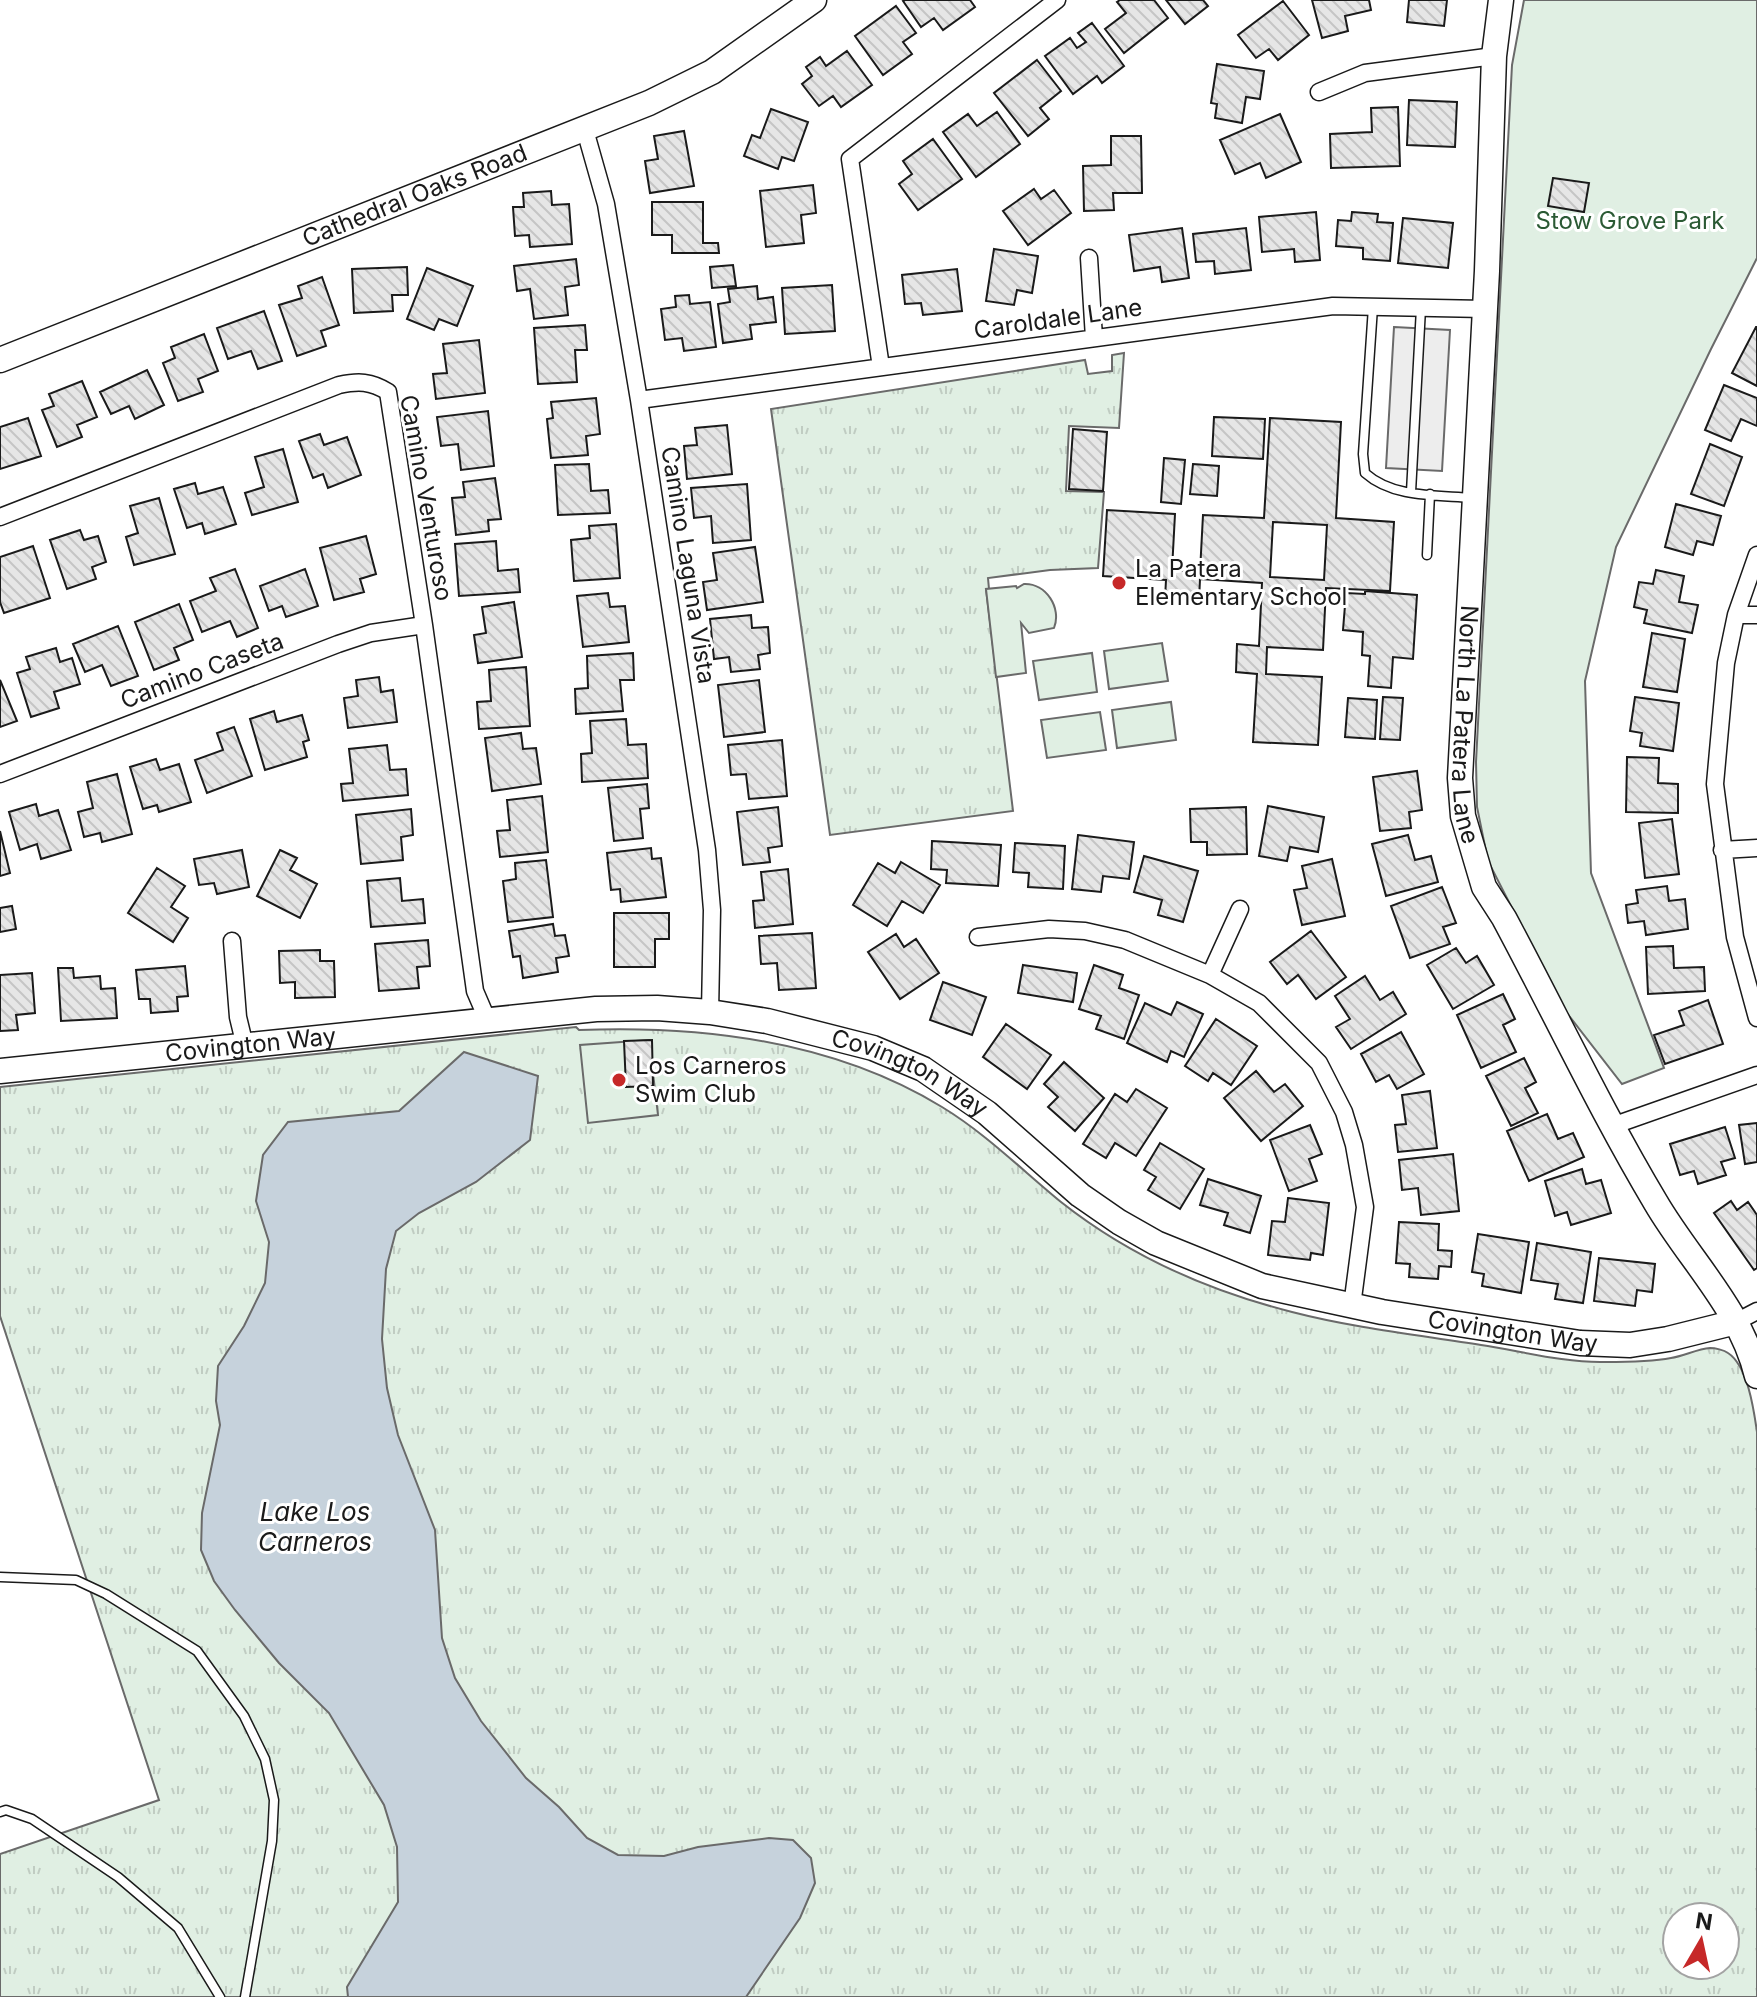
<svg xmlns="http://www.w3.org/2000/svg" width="1757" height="1997" viewBox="0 0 1757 1997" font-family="Inter,sans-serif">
  <defs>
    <pattern id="grass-tufts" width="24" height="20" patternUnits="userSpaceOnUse" patternTransform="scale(2)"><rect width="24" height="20" fill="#e0efe3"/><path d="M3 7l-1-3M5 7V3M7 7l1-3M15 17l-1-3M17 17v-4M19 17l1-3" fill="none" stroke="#c0ccc2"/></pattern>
    <pattern id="building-back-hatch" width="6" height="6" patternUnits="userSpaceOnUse" patternTransform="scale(2)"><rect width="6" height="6" fill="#e6e6e6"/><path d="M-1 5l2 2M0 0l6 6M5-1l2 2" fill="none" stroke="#c5c5c5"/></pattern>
  </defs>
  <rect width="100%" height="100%" fill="#fff"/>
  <path fill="url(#grass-tufts)" stroke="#6a6a6a" stroke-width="2" fill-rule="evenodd" d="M1124,353L1119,428L1069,426L1066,491L1104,492L1098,568L1050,570L988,578L989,589H986L1013,811L830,835L771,409L1085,360L1088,374L1112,371V355Z
    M576,1027L579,1030C703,1025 834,1041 942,1107C985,1133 1022,1170 1061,1202C1128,1255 1209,1291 1292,1312C1354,1328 1418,1335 1481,1345C1521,1351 1564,1363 1605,1362C1627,1362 1650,1362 1671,1358C1684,1356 1697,1349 1710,1348C1715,1348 1724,1350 1728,1353C1748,1366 1754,1411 1757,1432V1997H0V1854L159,1800L0,1316V1087ZM1677,1917H1725V1965H1677Z"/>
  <path fill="#e0efe3" stroke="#6a6a6a" stroke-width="2" d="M1524,0H1757V258L1711,349L1616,547L1585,681L1591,873L1664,1068L1622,1084L1563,1008L1488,861L1477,807L1476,762L1512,65Z
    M1024,584C1046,583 1062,608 1054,628L1029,633L1021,623L1026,673L996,677L986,589L1016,586L1017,588Z
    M1162,643L1168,681L1109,689L1104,651Z
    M1092,653L1097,692L1039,700L1033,661Z
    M1171,702L1176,740L1117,748L1112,710Z
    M1100,712L1106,750L1047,758L1041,720Z
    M649,1040L658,1115L588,1123L580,1045Z"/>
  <path fill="#ededed" stroke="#6a6a6a" stroke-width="2" d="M1394,327L1450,330L1442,471L1386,468Z"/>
  <path fill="#c6d2dc" stroke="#6a6a6a" stroke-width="2" d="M464,1052L538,1076L530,1140L476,1182L419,1213L396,1231L386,1269L382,1339L387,1388L398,1435L435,1530L442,1638L455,1678L481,1721L526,1778L559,1807L587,1838L618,1855L664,1856L698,1847L769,1838L793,1840L811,1858L815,1883L800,1918L746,1997H348L347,1987L398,1902L397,1847L384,1805L329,1713L279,1663L235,1610L214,1581L201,1550L202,1513L220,1425L216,1401L218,1366L244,1326L265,1283L269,1242L256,1201L263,1155L288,1122L399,1111Z"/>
  <path fill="url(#building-back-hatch)" stroke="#1a1a1a" stroke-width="2" fill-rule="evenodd" d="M905,0H970L975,7L943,30L934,18L921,27L903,1Z
    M1120,0H1154L1168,18L1124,53L1105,29L1126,13L1117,2Z
    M1166,0H1203L1208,6L1185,24Z
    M1312,0H1369L1371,10L1345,16L1348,31L1322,38Z
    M1409,0H1447L1444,26L1407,22Z
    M1283,1L1309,35L1278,60L1269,49L1256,58L1238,35Z
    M896,6L916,33L903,42L912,54L883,75L855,36Z
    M1092,23L1124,66L1102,83L1097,76L1073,94L1045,56L1070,38L1077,48L1086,42L1078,33Z
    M847,51L872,85L841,107L833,96L819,106L802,84L812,76L806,67L820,57L826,66Z
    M1037,60L1061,91L1040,108L1049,119L1028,136L994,93Z
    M1217,64L1264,71L1260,99L1246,97L1242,123L1215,118L1217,104L1211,103Z
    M1409,100L1457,102L1455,147L1407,145Z
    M1398,107L1400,166L1331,168L1330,134L1372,132L1371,108Z
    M771,109L808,122L794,161L782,157L778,169L744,156L752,135L760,138Z
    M997,112L1020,144L976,177L943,132L968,114L977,126Z
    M1280,114L1301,162L1266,178L1260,163L1235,174L1220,140Z
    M684,131L694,186L650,193L645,161L658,159L654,136Z
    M1111,136H1141L1142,193H1113L1114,210L1084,211L1083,166L1111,165Z
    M933,139L962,179L918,210L899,184L912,174L903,161Z
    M1553,178L1589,183L1584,212L1548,206Z
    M813,185L816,213L801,215L804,243L766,247L760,191Z
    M1034,189L1041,199L1054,190L1071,213L1028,245L1003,211Z
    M551,191L552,205L569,204L572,244L530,247L529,235L515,236L513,207H524L523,193Z
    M652,202H703V243H718L719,253H672V235H652Z
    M1316,212L1320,260L1295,262L1294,249L1262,252L1259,217Z
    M1352,212L1378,214L1377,222L1393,223L1390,261L1363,259V248L1336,246L1338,220L1351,221Z
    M1403,218L1453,223L1448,268L1398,263Z
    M1182,228L1189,278L1162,282L1160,267L1134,271L1129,235Z
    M1246,228L1251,270L1215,274L1214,261L1196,262L1193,234Z
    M994,249L1038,256L1032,293L1017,290L1014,305L986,301Z
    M576,259L579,285L565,287L568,315L534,319L530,289L517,291L514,266Z
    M733,265L736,286L712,288L710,267Z
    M407,267L408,295H392L393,311L354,313L352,269Z
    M427,268L473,286L457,326L439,319L434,330L407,319Z
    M957,269L962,311L923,315L921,303L905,304L902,275Z
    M322,277L339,325L321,331L326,346L297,356L279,305L302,298L298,286Z
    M832,285L835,331L785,334L782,288Z
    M757,286L758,299L773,297L776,322L750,325L752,339L723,343L718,304L730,302L728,289Z
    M689,295L690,304L710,302L716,347L684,351L682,338L665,340L661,309L676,307L675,296Z
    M264,311L282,361L258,369L251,351L228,359L217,328Z
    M585,325L587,350H575L577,382L538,384L534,328Z
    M1756,327H1757V386L1732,373Z
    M204,334L218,371L198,379L203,392L178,401L163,363L175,358L171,347Z
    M479,340L485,393L436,399L433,374L447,373L443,344Z
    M147,370L164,405L135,419L129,406L111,414L100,392Z
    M82,381L97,417L77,425L82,437L57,447L42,410L54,406L49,394Z
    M1724,385L1757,398V426L1741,419L1731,441L1705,430Z
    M596,398L600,434L586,436L588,455L551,458L547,419L553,418L551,402Z
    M488,411L494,466L461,470L458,444L441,446L437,417Z
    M1214,417L1265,419L1263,459L1212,456Z
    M28,418L41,456L0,469V427Z
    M1270,418L1341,422L1336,518L1394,522L1390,591L1326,588L1323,650L1267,647L1266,674L1322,677L1318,745L1253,742L1257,674L1236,672L1237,644L1259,646L1262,583L1200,579L1199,601L1165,599L1166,580L1103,576L1107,510L1175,514L1172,570L1200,572L1203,515L1264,518ZM1273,522L1327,525L1324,580L1270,577Z
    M727,425L732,474L687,479L684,446L697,445L695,428Z
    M1073,429L1107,432L1103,491L1069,489Z
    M320,434L324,445L347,437L361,475L328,488L323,474L313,478L299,441Z
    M1710,444L1742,457L1724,506L1691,494Z
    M283,449L298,502L252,515L245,493L264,487L255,457Z
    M1164,458L1185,460L1181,504L1161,502Z
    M589,464L591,491L608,490L610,513L558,515L555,465Z
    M1193,464L1219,466L1217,496L1190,494Z
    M495,478L501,519L488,520L489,531L456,535L452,498L465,497L463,482Z
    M195,483L198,494L223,487L236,524L205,534L202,523L187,528L174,489Z
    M747,484L751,540L713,543L711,516L694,518L691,488Z
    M159,498L175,554L134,565L126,537L138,533L130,506Z
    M1676,504L1721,516L1713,545L1697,541L1693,555L1665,547Z
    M616,524L620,578L574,581L571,540L590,538L589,526Z
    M80,530L84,540L98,536L106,562L92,567L96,579L67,589L50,540Z
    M366,536L376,574L360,579L364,592L334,600L320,548Z
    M496,541L498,571L518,569L520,592L459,596L455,544Z
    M33,546L50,598L4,613L0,602V557Z
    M755,547L763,602L707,610L703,582L717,580L713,553Z
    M235,569L258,628L237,637L230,621L202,632L190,601L216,591L210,578Z
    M305,569L318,606L286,617L282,606L269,611L260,586Z
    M1656,570L1684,576L1679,602L1698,605L1692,633L1644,623L1647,610L1634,607L1639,582L1653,584Z
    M1365,591L1417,595L1413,659L1393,657L1391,688L1368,686L1370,656L1362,655L1363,632L1343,630L1346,593L1365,594Z
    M608,593L610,607L625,606L629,642L583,647L577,596Z
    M514,602L522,657L478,663L474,635L486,633L482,607Z
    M179,604L193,640L174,648L179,660L154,670L135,622Z
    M751,615L752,628L768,627L770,653L758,655L760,669L731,672L729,657L714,659L710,619Z
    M118,626L138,676L111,686L102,665L85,672L73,644Z
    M1652,633L1685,639L1677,692L1643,687Z
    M56,648L60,662L72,658L80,684L54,692L59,708L31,717L17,673L30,669L26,657Z
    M633,653L634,680H620L623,711L576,714L575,689L588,688L587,656Z
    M526,667L530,726L479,729L477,702L491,701L489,670Z
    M379,677L381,692L393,690L397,722L348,728L344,698L358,696L356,680Z
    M0,680L17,721L0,727Z
    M759,680L765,732L724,737L718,685Z
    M1383,697L1403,698L1400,740L1380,739Z
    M1635,697L1679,703L1673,751L1640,746L1642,733L1630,731Z
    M1348,698L1377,700L1375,739L1345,737Z
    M274,711L277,722L302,715L309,740L303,742L307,757L265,770L250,719Z
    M626,719L628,745L646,744L648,778L582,782L581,754L592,753L590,721Z
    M234,727L252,776L207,793L195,760L223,750L217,733Z
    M521,733L523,749L536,748L541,784L492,791L485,738Z
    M782,740L787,796L749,799L746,774L731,775L728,745Z
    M387,745L390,770L406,769L408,795L343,801L341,784L353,783L349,749Z
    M1627,757L1659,758L1658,783L1678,784V813L1626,812Z
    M156,759L160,770L179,764L191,802L159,812L157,805L143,809L130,767Z
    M1417,771L1422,810L1409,812L1411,828L1380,831L1373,777Z
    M117,774L132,834L102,842L100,833L84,837L78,812L93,808L87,782Z
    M647,784L649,808L640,809L643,838L614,841L608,788Z
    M542,796L548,852L500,857L497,831L510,830L507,800Z
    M36,804L39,816L58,810L71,850L41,859L37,844L20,850L9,812Z
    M1268,806L1324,817L1318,852L1290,847L1287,861L1259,856Z
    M778,807L782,846L768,848L770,862L743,865L737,812Z
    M1246,807L1247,854L1207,855V842H1191L1190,809Z
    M411,809L413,835L401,837L403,860L361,864L356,815Z
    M1672,819L1679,874L1645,878L1639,823Z
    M0,831L10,873L0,876Z
    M1078,835L1134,842L1129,879L1103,876L1101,892L1072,889Z
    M1408,835L1415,860L1431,856L1438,882L1386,896L1372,844Z
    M932,841L1001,845L998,886L946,883L947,870L931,869Z
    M1015,843L1065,846L1063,889L1028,887L1029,873L1013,872Z
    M651,848L652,859L661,858L666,897L621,902L620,889L611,890L607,853Z
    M242,850L249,887L217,894L214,883L199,885L194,859Z
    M280,850L297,858L290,870L317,884L300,918L257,896Z
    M1144,856L1198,871L1183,922L1158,915L1162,900L1134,892Z
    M1332,859L1345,916L1302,925L1294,890L1307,888L1302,866Z
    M546,860L553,917L508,922L503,881L516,879L515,863Z
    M901,862L940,885L923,913L902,901L887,926L853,905L878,863L895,873Z
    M157,868L185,886L171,907L188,918L173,942L128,913Z
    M788,869L793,924L755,928L753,901L764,900L761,872Z
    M400,878L402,901L423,899L425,923L371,927L367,881Z
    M1667,886L1669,901L1685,899L1688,929L1646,935L1644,921L1628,923L1626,905L1638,903L1636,890Z
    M1442,887L1456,923L1443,927L1450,944L1410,958L1391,906Z
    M12,906L16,929L0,932V908Z
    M614,913H669V939H655V967H614Z
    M553,924L555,936L565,935L569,956L556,958L558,972L523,978L520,956L513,957L509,931Z
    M1311,931L1346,977L1316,999L1298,975L1287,984L1270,962Z
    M812,933L816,988L779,990L777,963L761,964L759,936Z
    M896,934L904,947L916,939L939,973L900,999L868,952Z
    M428,940L430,966L417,967L419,988L379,991L375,944Z
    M1673,946L1674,968L1704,967L1705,991L1648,994L1646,947Z
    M1456,948L1466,963L1477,956L1494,985L1453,1009L1427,965Z
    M320,950V961H334L335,997L295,998V982L280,983L279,951Z
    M1023,965L1077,973L1073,1002L1018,993Z
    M1094,965L1123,975L1119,988L1139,995L1124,1039L1096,1029L1101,1016L1079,1009Z
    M185,966L188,996L177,997L178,1011L151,1013L150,999H139L136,970Z
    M58,968H73L74,978L100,976L101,989L115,988L117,1018L61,1021Z
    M32,973L35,1013L16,1015L18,1030L0,1031V975Z
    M1365,976L1380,1000L1393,992L1406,1014L1351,1049L1336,1027L1350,1019L1335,996Z
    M943,982L986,997L972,1035L930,1020Z
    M1503,994L1515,1019L1503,1025L1516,1052L1481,1068L1457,1015Z
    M1708,1000L1723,1044L1665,1064L1654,1035L1684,1025L1679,1011Z
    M1177,1002L1203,1014L1184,1057L1171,1051L1167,1062L1127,1043L1145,1003L1171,1015Z
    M1216,1019L1257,1046L1231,1085L1213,1073L1208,1081L1185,1066Z
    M1006,1024L1051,1055L1027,1089L983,1057Z
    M1401,1032L1424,1074L1397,1089L1389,1075L1376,1082L1361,1054Z
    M652,1040L653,1086L626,1087L624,1041Z
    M1524,1058L1536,1082L1525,1088L1538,1113L1511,1126L1486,1076Z
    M1064,1062L1104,1098L1075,1131L1048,1107L1058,1097L1044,1084Z
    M1256,1071L1274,1092L1285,1084L1303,1106L1261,1141L1224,1098Z
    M1136,1089L1167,1108L1136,1156L1115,1143L1106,1158L1083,1144L1115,1094L1127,1102Z
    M1430,1091L1437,1148L1398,1152L1395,1125L1406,1124L1402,1095Z
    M1547,1114L1558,1139L1573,1133L1584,1157L1529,1181L1507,1131Z
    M1757,1123V1162L1745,1164L1739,1125Z
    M1310,1125L1322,1154L1309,1159L1317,1181L1289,1191L1270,1140Z
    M1725,1127L1735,1158L1721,1162L1726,1175L1698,1184L1694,1171L1680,1175L1670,1144Z
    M1160,1143L1204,1169L1180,1209L1148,1190L1156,1177L1144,1170Z
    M1453,1154L1459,1211L1421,1215L1418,1188L1402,1190L1399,1160Z
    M1582,1169L1586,1184L1601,1180L1611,1213L1571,1225L1567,1212L1555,1216L1545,1181Z
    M1208,1179L1261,1196L1250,1233L1224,1225L1228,1213L1200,1205Z
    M1288,1198L1329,1203L1323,1255L1311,1253L1310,1260L1268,1255L1272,1221L1285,1222Z
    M1731,1201L1737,1210L1748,1202L1757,1215V1268L1754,1270L1714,1213Z
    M1399,1222L1439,1224L1438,1250L1452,1251L1451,1267L1439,1266L1438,1279L1409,1277L1410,1264L1396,1263Z
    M1478,1234L1529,1242L1521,1293L1482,1286L1484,1274L1472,1272Z
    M1537,1243L1591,1252L1583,1303L1555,1299L1558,1284L1531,1280Z
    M1599,1258L1655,1264L1652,1292L1637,1290L1635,1306L1594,1301Z"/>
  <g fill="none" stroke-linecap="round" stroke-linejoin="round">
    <g stroke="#1a1a1a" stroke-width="11">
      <path id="lane" d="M1373,307L1363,454L1365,473C1393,498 1436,495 1472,498
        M1411,492L1421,308
        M1427,555L1430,494
        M0,1577L76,1580L106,1594L197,1651L244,1716L265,1759L274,1800L272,1841L245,1997
        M0,1812L6,1810L32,1819L118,1877L178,1928L220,1997"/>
    </g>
    <g stroke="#1a1a1a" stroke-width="19">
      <path id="street" d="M1319,92L1365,73L1494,56
        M585,130L606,204L639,400L707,850L712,910L710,1012
        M1089,258L1094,338
        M881,367L850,159L1057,0
        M639,400L1333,306L1485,309
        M0,517L339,385C358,381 371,381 388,392L424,625L475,991L487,1019
        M1757,555L1736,615L1726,663L1715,784L1735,937L1757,1018
        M1736,615H1757
        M0,774L338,644L371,633L424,625
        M1722,850L1757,848
        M978,937L1049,929L1085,931L1125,940L1210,975L1259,1003L1319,1063L1344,1112L1354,1145L1365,1207L1352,1306
        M232,941L238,1017L245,1046
        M1210,975L1240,909
        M1612,1126L1757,1075
        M1736,1322L1757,1311"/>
    </g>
    <g stroke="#1a1a1a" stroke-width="27">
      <g id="secondary">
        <path id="s1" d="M1501,0L1494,56L1487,271L1460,778L1463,816L1484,887L1504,918C1555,1013 1601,1111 1656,1203C1690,1261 1741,1309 1757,1376"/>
        <path id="s2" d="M0,360L649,103L712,72L814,0"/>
        <path id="s3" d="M0,1071L596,1009L657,1008L710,1012L767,1021L873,1048L923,1069L987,1113L1080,1195L1119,1222L1156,1243L1262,1286L1382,1312L1580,1343L1630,1345L1668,1339L1736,1322"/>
      </g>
    </g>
    <use href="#lane" stroke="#fff" stroke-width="8"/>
    <use href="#street" stroke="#fff" stroke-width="16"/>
    <use href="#secondary" stroke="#fff" stroke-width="24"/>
  </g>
  <g fill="#c62828" stroke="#fff" stroke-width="3">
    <circle cx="1119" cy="583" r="8"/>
    <circle cx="619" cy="1080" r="8"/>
  </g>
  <g text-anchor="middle" stroke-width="6" stroke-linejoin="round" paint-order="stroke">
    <g font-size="24" fill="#1a1a1a" stroke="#fff">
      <text dy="8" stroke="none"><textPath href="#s2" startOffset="446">Cathedral Oaks Road</textPath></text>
      <text transform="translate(1058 319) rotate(-8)" y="8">Caroldale Lane</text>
      <text transform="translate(426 498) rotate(80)" y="8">Camino Venturoso</text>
      <text transform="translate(688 565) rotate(81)" y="8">Camino Laguna Vista</text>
      <text transform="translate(202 671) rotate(-21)" y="8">Camino Caseta</text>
      <text dy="8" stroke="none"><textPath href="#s1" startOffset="726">North La Patera Lane</textPath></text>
      <text dy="8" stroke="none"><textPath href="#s3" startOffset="252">Covington Way</textPath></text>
      <text dy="8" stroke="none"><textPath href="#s3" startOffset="924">Covington Way</textPath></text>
      <text dy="8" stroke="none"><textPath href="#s3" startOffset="1596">Covington Way</textPath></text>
    </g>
    <g font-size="24" fill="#2b5a34" stroke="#fff">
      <text x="1630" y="229">Stow Grove Park</text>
    </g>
    <g font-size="24" fill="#1a1a1a" stroke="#fff" text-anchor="start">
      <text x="1135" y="577">La Patera<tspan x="1135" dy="28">Elementary School</tspan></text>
      <text x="635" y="1074">Los Carneros<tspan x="635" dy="28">Swim Club</tspan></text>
    </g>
    <g font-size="26" font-style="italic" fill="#1a1a1a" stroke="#fff">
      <text x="315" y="1521">Lake Los<tspan x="315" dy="30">Carneros</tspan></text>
    </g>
  </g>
  <g transform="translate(1701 1941) rotate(9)"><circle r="38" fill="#ffffff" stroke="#a3a3a3" stroke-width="2"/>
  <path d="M0-6L14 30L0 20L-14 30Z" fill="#c62828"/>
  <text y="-12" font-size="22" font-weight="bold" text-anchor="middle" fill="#1a1a1a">N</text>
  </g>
</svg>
